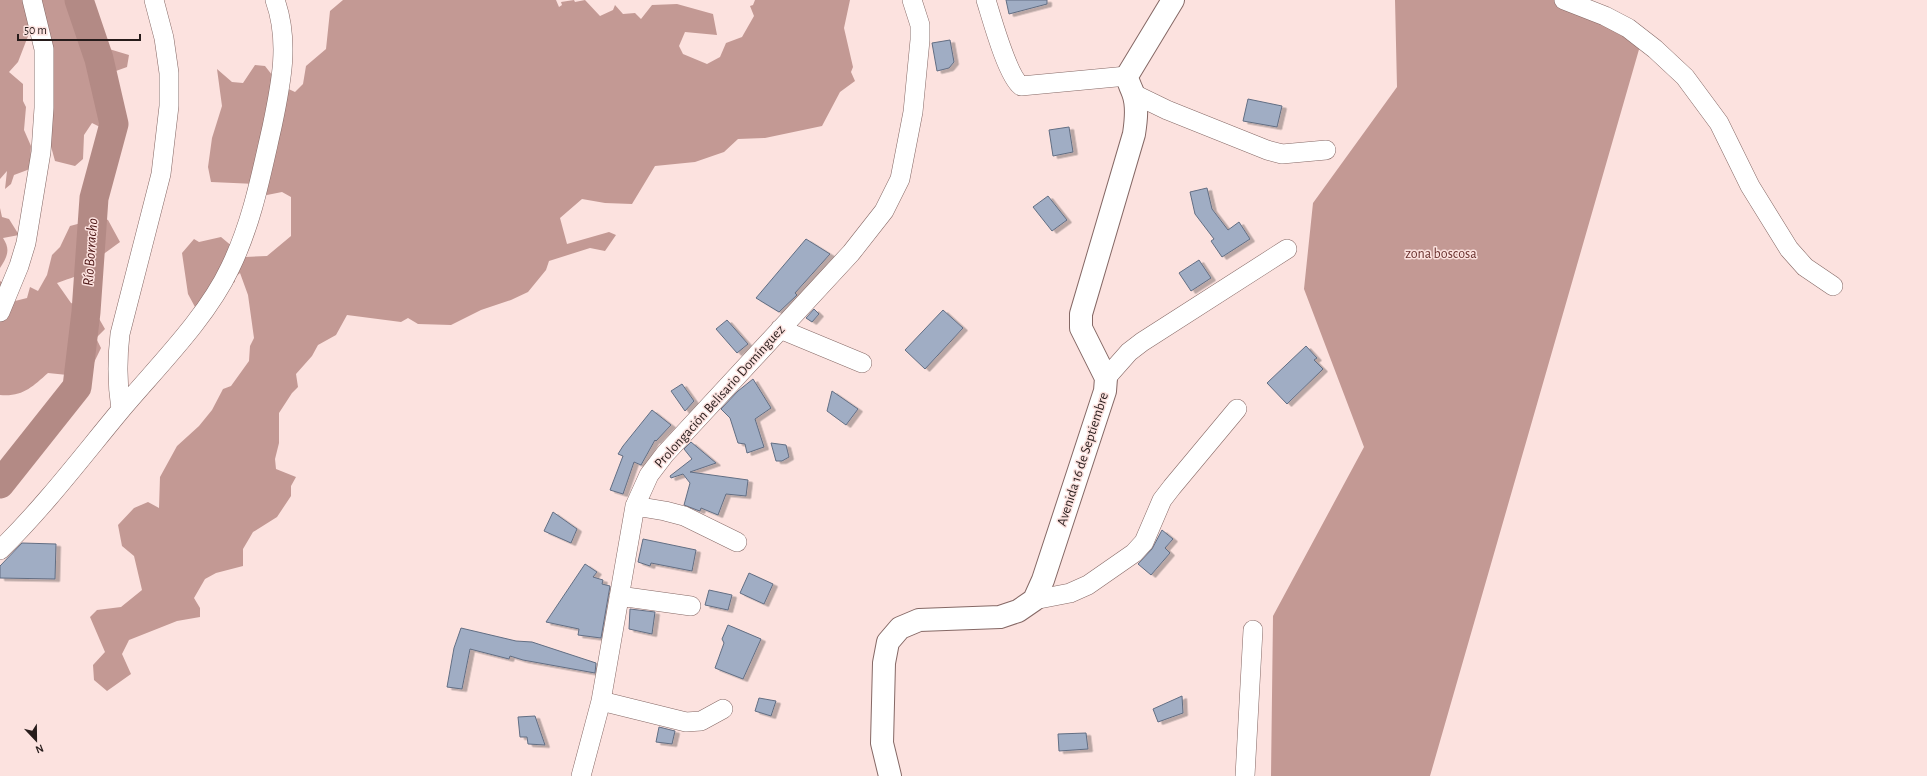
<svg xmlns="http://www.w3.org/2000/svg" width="1927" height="776" viewBox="0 0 1927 776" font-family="'Alegreya Sans',sans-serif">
  <defs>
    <filter id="shadow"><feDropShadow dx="4.5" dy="2.5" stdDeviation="0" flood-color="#0004"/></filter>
  </defs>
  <rect width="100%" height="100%" fill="#fce2df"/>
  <path fill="#c39994" d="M0,0H82L79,31L97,50L109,49L129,55L127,67L102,76V90L120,113L122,120L110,132L92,123L84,135L83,159L75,166L55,161L44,121L47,93L30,31L18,62L9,72L23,84V101L26,107L24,130L31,146L30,169L14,175L11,184L5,189L7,171L0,179Z
    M343,0H556L559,7L562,5L561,2L574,0L575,2L585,0L600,16L613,10L615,5L623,14L635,13L641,19L652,5L677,4L713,14L717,35L685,32L679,46L683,54L707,64L720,57L726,43L742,37L754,16L750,6L753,5L755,0H850L844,28L853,67L851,72L855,81L840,92L822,126L765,138L738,139L724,152L695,162L655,166L632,204L605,203L582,199L560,218L567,244L609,232L616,235L605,251L590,248L549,261L546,270L528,292L511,300L481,310L451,325L418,324L408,318L401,322L347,315L336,335L318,345L312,356L296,374L298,387L292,393L279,413V443L275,459L276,469L296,477L291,486V496L277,517L253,532L243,549V566L216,573L205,579L194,598L200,608V617L177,621L129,640L122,654L131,674L107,691L94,680L93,665L105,652L90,617L97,610L121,607L142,590L134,556L122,546L118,525L134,508L148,502L159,508L160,477L177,446L199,426L212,410L223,389L231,386L249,361L250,346L254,338L248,295L240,273L234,278L235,282L222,287L212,299L195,307L188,294L182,253L194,239L199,242L221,237L245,257L267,256L291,236V197L282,192L267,195L256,184L211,182L208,167L212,138L222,106L217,69L232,82L243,83L255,65L265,66L280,85L295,92L303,84L306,66L326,49L330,11Z
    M1395,0H1554L1642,39L1430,776H1271L1273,616L1364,447L1304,289L1313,203L1397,87Z
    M0,208L2,217L9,219L19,235L3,238C11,250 7,257 0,268Z
    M97,214L108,220L120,242L94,261L85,274C74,276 67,280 57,283L71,303L82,307L86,296L105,329L96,338L101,348L87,377L48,373C32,387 23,397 0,395V281L11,288V302L27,298L30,287L38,291L47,275L52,255L60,247L70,226L85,222Z"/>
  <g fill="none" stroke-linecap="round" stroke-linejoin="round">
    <path stroke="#b38a85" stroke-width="29" d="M0,484L77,387L86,312L94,198L114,124L99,59L79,0"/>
  </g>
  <path fill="#a0adc4" stroke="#626e83" filter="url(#shadow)" d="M1006,0H1047V4L1009,14Z
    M950,40L954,62L949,68L937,71L932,43Z
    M1248,99L1282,106L1277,127L1243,121Z
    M1069,127L1073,152L1053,156L1049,130Z
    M1207,188L1212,209L1228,230L1239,222L1250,239L1222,257L1211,241L1214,239L1195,214L1190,192Z
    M1048,196L1067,220L1052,231L1033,207Z
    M806,239L830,254L795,293L797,295L779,312L756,298Z
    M1199,260L1211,278L1191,291L1179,273Z
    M814,309L819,314L812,322L806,318Z
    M943,310L963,328L925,369L905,350Z
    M727,320L748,344L737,353L716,329Z
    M1306,346L1317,358L1314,360L1323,369L1287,404L1267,383Z
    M753,379L771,408L755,419L764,447L747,453L745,444L738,443L730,418L721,409L738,391Z
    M682,384L694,401L685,411L671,391Z
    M832,391L858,409L846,425L827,411Z
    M652,410L671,425L656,441L655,440L641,465L634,462L623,494L610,490L623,456L618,454L623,446Z
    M691,442L716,463L690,472L748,480L746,496L726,494L718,515L701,508L700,511L697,510L684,505L690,483L683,474L671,478L670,476L692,459L684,449Z
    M771,443L786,445L789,457L782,461H776Z
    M553,512L577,529L571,543L544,531Z
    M1162,530L1173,539L1165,548L1170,553L1151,575L1138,564L1152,549Z
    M643,539L696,550L692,571L651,563L650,566L638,562Z
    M22,543L56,544L55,579L0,578V566Z
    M585,564L597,572L593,577L603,580L602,584L610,586L601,638L578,635L579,629L546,622Z
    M749,573L773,584L764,604L740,593Z
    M709,590L732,595L728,610L705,605Z
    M630,609L655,612L652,634L629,629Z
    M728,625L761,639L743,679L715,668L724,643L722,639Z
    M461,628L516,641L532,642L596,663L595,673L523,660L510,656L509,659L470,649L462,689L447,687L454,648Z
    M1182,696L1183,713L1158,722L1153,709Z
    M759,698L776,701L771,716L755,711Z
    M535,716L545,745L528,744L527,737H520L518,717Z
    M659,727L675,731L672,744L656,742Z
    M1086,733L1088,749L1059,751L1058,734Z"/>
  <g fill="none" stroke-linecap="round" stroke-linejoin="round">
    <g stroke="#856865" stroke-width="20">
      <path id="street" d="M986,0C992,19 1007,75 1021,86L1127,76
        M1564,0L1605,16L1628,28L1655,49L1685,77L1719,123L1750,186L1789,249L1805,267L1833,286
        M1134,94L1167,110L1267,150L1282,154L1326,150
        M0,312L19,266L26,243L41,152L44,108V49L32,0
        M780,329L862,363
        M1106,378L1129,352L1142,342L1287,249
        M121,410C117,384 117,360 120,334L161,174L169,106V73L164,38L154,0
        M635,506L665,511L684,516L737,542
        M0,550C44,507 81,458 120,411C156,368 206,319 230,268C252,223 261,175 272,127C281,84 290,42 275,0
        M619,596L691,606
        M1034,600L1070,593L1088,585L1134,553L1144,542L1162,500L1172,487L1237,409
        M601,701L686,722L701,721L723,709
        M581,776L601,701L635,506L649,475L665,454L851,253L884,211L900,179L913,112L920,40V25L912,0
        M1245,776L1253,630"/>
    </g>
    <g stroke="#856865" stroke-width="24">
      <path id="secondary" d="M890,776L882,743L884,663L888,642L900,628L919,620L1000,617L1018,611L1034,600L1043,580L1105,391L1106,378L1081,328V314L1134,134C1136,121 1138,106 1133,93C1131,87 1128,83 1127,76L1173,0"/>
    </g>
    <use href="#street" stroke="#fff" stroke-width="19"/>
    <use href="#secondary" stroke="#fff" stroke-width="22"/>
  </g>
  <g text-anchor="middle" stroke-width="3" stroke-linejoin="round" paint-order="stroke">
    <g font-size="14" fill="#6b322f" stroke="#fce2df">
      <text x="1441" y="258">zona boscosa</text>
    </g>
    <g font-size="14" fill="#271c1b" stroke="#fce2df">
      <text transform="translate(719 396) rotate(-48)" y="5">Prolongación Belisario Domínguez</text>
      <text transform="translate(1082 459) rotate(-72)" y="5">Avenida 16 de Septiembre</text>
    </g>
    <g font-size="15" font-style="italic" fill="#4b1514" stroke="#fce2df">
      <text transform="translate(90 252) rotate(-86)" y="5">Río Borracho</text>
    </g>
  </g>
  <g transform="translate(36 740) rotate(158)" stroke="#fce2df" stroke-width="3" paint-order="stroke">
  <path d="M0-3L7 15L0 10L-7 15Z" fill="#271c1b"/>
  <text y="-6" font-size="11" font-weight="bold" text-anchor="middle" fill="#271c1b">N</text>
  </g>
  <path d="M18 34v6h122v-6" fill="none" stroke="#271c1b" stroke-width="2"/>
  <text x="24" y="34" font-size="12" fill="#271c1b" stroke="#fce2df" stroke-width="3" paint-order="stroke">50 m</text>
</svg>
